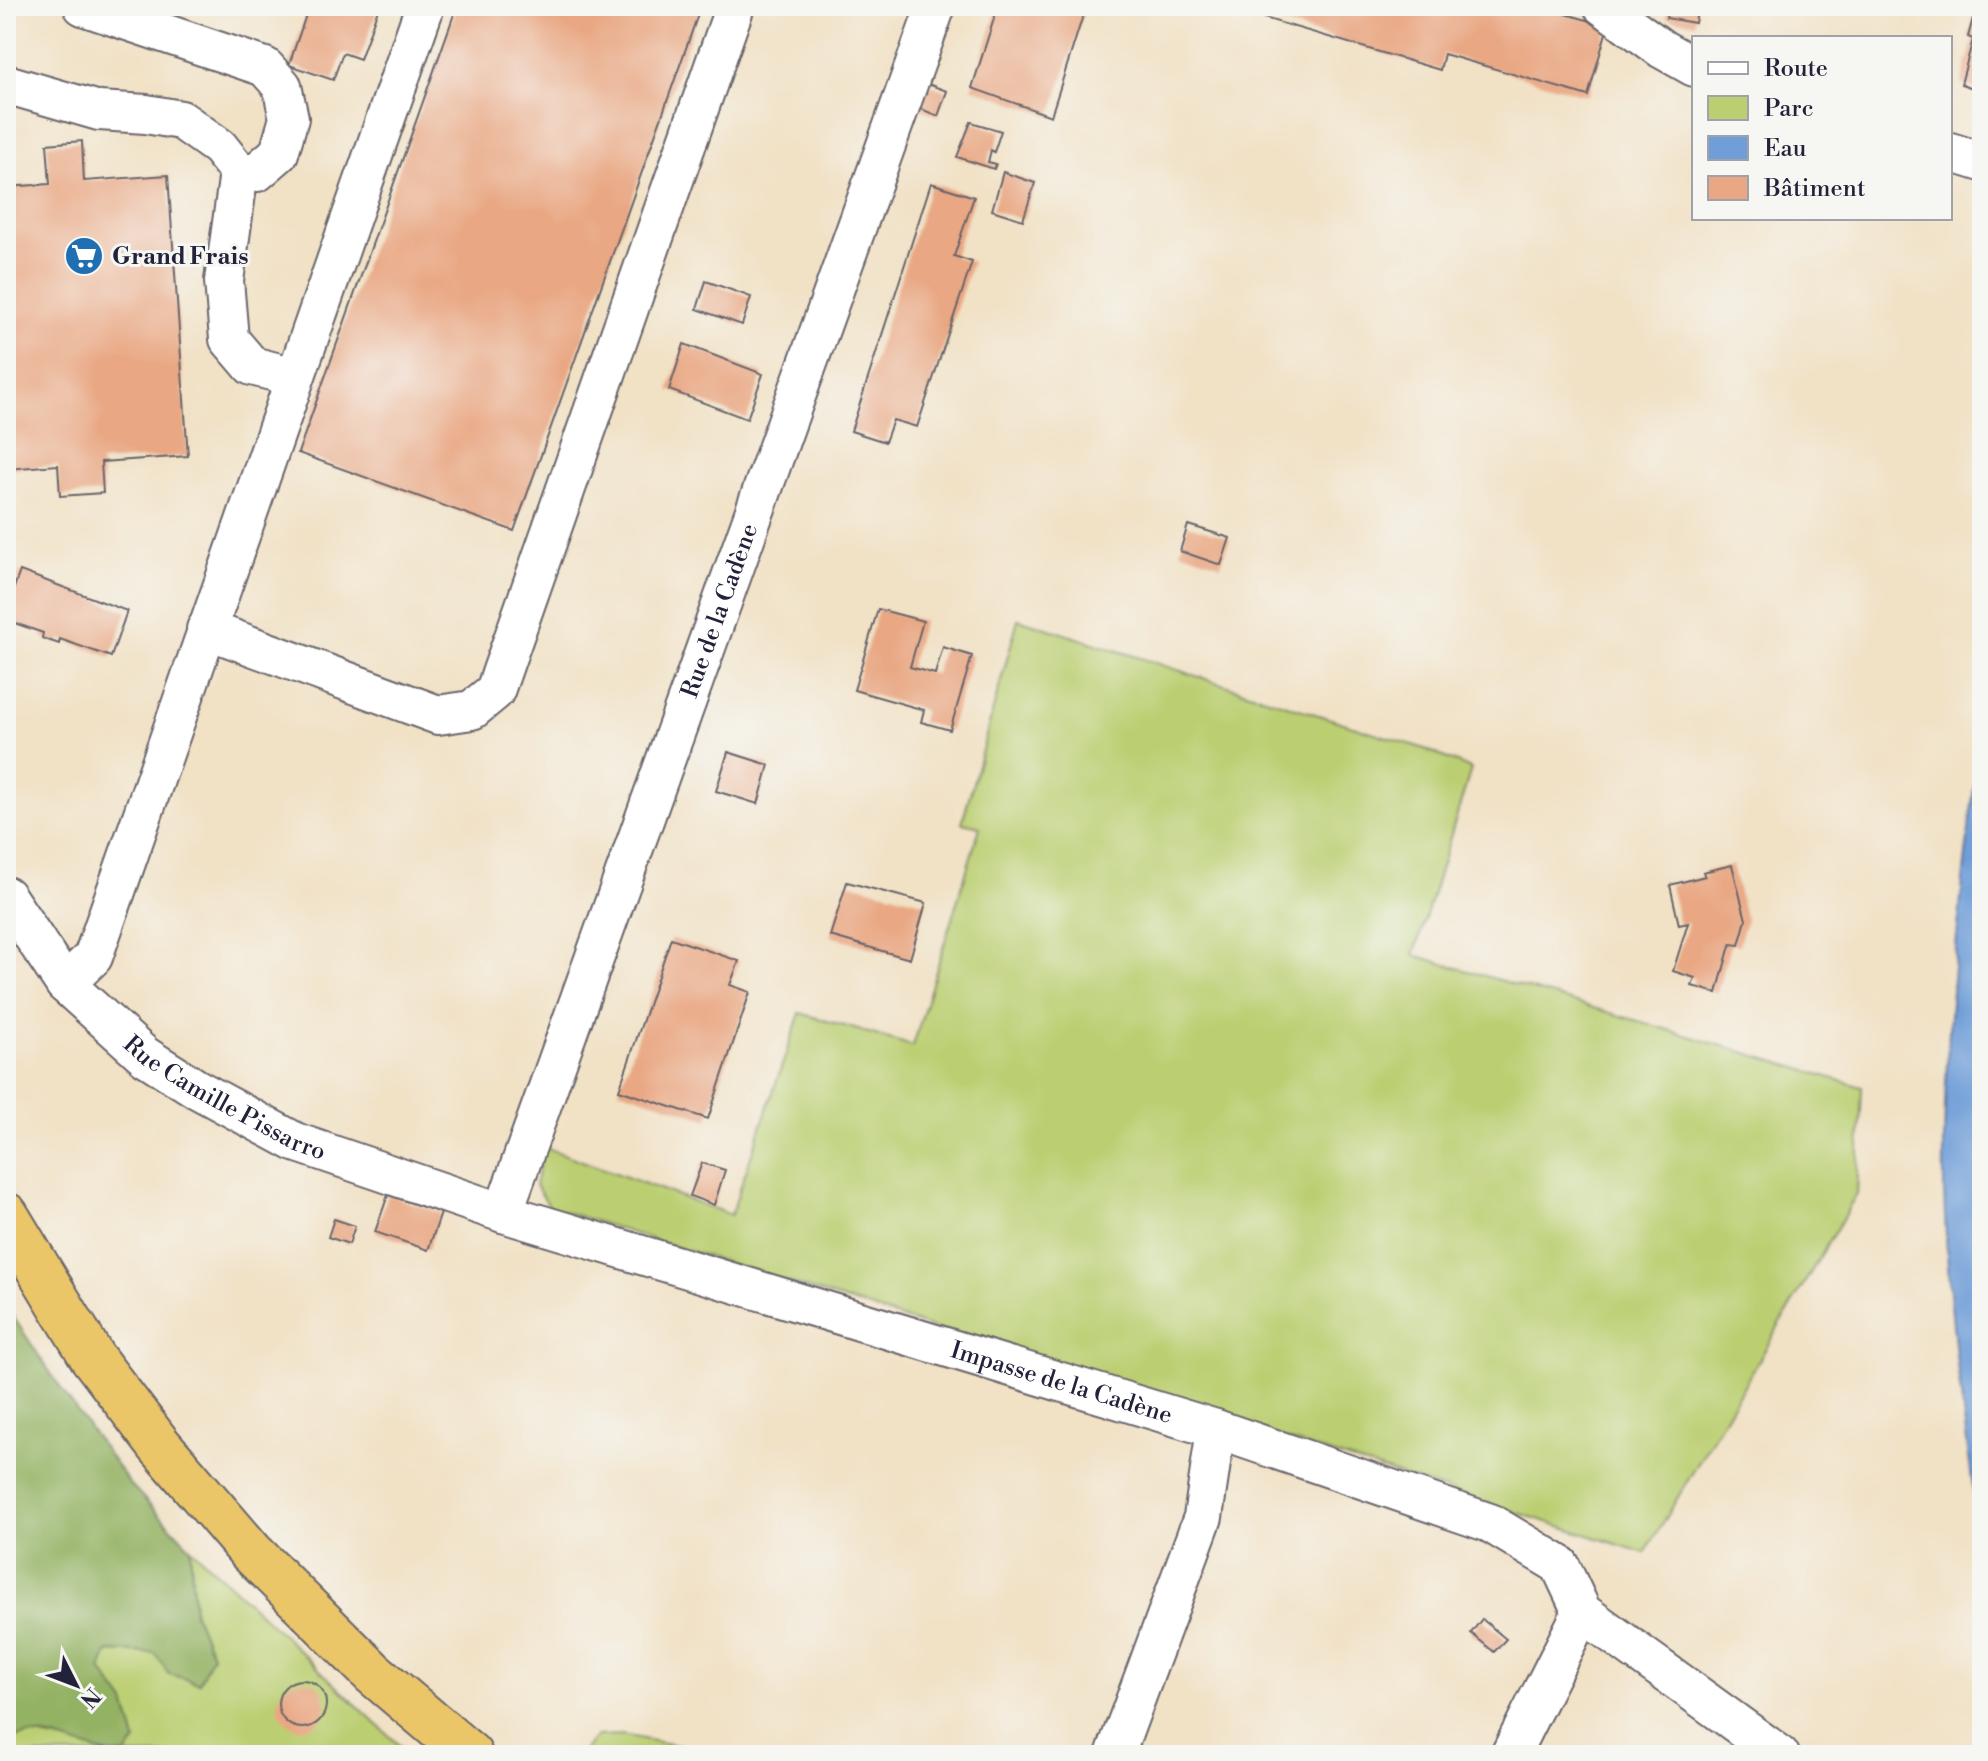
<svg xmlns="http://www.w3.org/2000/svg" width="1988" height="1761" viewBox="0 0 1988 1761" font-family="'Libre Bodoni',serif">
  <rect width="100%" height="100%" fill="#f6f6f2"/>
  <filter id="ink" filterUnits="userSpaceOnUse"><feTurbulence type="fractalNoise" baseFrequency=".0125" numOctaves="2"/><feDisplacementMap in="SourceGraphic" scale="16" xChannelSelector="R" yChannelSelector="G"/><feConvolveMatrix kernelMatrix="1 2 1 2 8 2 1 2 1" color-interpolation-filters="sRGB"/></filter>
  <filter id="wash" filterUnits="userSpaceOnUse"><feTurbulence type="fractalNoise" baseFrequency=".006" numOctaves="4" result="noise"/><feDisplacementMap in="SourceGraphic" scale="32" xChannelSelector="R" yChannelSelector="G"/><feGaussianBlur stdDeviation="1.8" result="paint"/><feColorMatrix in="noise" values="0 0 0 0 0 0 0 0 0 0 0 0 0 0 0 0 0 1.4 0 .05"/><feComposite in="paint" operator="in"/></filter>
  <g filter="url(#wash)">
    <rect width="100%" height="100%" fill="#f1e1c5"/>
    <path fill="#bbcf72" stroke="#6e7856" stroke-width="2" d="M1018,619L1425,749L1471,769L1414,955L1862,1087L1857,1194L1645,1553L550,1207L535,1185L544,1147L731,1215L800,1013L913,1046L980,827L962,823Z
      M190,1547L402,1748L410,1755H125L136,1740L125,1703L101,1670L108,1651L155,1653L169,1674L212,1655L194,1613Z
      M30,1734L68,1741L108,1755H6V1740Z
      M622,1735L685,1747L695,1755H580L596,1736Z"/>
    <path fill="#94b264" stroke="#5b6a50" stroke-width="2" d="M6,1306L68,1399L130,1484L190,1547L194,1613L212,1655L199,1683L169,1674L155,1653L108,1651L101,1670L125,1703L136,1741L125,1755C93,1755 64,1735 31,1735C23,1734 14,1738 6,1740Z"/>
    <path fill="#709ed8" stroke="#49608a" stroke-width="2" d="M1982,723V1550C1965,1430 1947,1310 1944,1188C1942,1033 1963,877 1982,723Z"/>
    <g id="blocks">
      <path fill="#e9a783" d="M309,6H370L378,9L360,59L343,53L333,80L289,65Z
        M457,6H701L514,531L298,453Z
        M998,6H1086L1051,116L972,88Z
        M1538,6L1608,26L1588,96L1444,54L1440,70L1227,7Z
        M1669,6H1698L1695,23L1666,18Z
        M1870,6H1899L1898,13Z
        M1976,7L1982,9V91L1961,84L1973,39L1968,37Z
        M925,83L947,91L938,116L916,107Z
        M971,122L1001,131L994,152L991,150L988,162L996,164L994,169L957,157Z
        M82,141L84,181L168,175L188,456L101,462L103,493L60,496L58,465L6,469V187L50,184L47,144Z
        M1003,172L1035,183L1023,220L992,210Z
        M931,183L974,197L954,256L972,262L917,427L893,420L885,442L851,431Z
        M706,281L751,297L742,325L697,309Z
        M684,344L763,374L747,419L669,390Z
        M1188,525L1230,538L1221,565L1180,551Z
        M20,571L127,611L111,657L60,639L59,644L42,638L43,633L6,620V610Z
        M878,609L923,621L910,667L935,674L943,647L972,656L950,730L921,722L924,710L854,690Z
        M728,752L769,765L758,804L716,791Z
        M1732,865L1746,920L1739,945L1731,944L1729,949L1717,993L1692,986L1695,978L1673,971L1688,923L1679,925L1670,885L1705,876L1703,872Z
        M847,882L926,903L910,959L830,936Z
        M671,938L739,961L730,985L750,992L708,1119L619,1090Z
        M702,1163L725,1170L714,1205L690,1196Z
        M388,1195L441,1213L428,1250L375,1232Z
        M334,1219L355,1226L349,1244L328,1237Z
        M1482,1619L1506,1639L1494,1652L1471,1633Z
        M278 1704a24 24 0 1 1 48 0a24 24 0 1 1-48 0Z"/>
    </g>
  </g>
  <g filter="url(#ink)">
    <use href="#blocks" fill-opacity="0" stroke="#6a656b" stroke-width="2"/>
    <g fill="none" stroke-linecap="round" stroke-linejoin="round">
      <g stroke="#6a656b" stroke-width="42">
        <g id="minor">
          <path d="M1603,6L1662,49L1694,67"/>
          <path d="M6,84L99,111L146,114L181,120L219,147L239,172H257L279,153L289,118L282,86L265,67L83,6"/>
          <path d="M1950,152L1982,162"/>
          <path d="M239,172L224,281L229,339L252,366L295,377"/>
          <path d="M206,629L438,715L472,710L495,691L735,6"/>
          <path id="s1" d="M6,896L65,984L145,1056L197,1089L295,1142L503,1213L1216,1429L1490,1523L1560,1565L1582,1612L1780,1755"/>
          <path d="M65,984L93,957L425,6"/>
          <path id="s2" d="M503,1213L936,6"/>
          <path d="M1115,1755L1203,1517L1216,1429"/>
          <path d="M1510,1755L1582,1612"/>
        </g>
      </g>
      <g stroke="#6a656b" stroke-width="48">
        <path id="highway" d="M6,1215L92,1357L159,1445L251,1552L373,1673L470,1755"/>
      </g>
      <use href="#minor" stroke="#fff" stroke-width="38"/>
      <use href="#highway" stroke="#eac669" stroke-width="44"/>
    </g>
  </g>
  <defs>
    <g id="supermarket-disc" transform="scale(2)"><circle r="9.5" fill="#1f6fb2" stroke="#f6f6f2"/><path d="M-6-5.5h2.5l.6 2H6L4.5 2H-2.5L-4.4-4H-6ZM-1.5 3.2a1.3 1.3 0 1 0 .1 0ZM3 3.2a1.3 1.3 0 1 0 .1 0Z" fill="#fff"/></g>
  </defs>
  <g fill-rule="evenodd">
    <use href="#supermarket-disc" x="84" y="256"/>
  </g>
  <g text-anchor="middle" stroke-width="6" stroke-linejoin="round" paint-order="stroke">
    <g font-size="24" font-weight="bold" fill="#22223b" stroke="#f6f6f2" text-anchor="start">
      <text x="112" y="264">Grand Frais</text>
    </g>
    <g font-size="24" fill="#22223b" stroke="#f6f6f2">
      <text dy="8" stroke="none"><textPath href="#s2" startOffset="640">Rue de la Cadène</textPath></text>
      <text dy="8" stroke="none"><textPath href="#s1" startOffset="304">Rue Camille Pissarro</textPath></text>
      <text dy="8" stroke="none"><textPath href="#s1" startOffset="1190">Impasse de la Cadène</textPath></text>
    </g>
  </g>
  <rect width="1988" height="1761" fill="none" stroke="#f6f6f2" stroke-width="32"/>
  <rect x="1692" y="36" width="260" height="184" fill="#f6f6f2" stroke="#a1a1a9" stroke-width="2"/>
  <rect x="1708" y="62" width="40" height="12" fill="#ffffff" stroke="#a1a1a9" stroke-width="2"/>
  <text x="1764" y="76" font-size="24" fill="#22223b">Route</text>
  <rect x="1708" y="96" width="40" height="24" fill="#bbcf72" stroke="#a1a1a9" stroke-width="2"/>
  <text x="1764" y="116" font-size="24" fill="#22223b">Parc</text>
  <rect x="1708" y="136" width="40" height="24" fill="#709ed8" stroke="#a1a1a9" stroke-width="2"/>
  <text x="1764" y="156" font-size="24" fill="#22223b">Eau</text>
  <rect x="1708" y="176" width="40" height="24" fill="#e9a783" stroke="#a1a1a9" stroke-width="2"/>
  <text x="1764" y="196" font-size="24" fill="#22223b">Bâtiment</text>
  <g transform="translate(76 1685) rotate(132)" stroke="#f6f6f2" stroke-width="6" paint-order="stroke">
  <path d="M0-6L14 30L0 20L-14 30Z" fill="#22223b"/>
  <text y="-12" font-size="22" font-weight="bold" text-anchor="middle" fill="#22223b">N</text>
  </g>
</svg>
